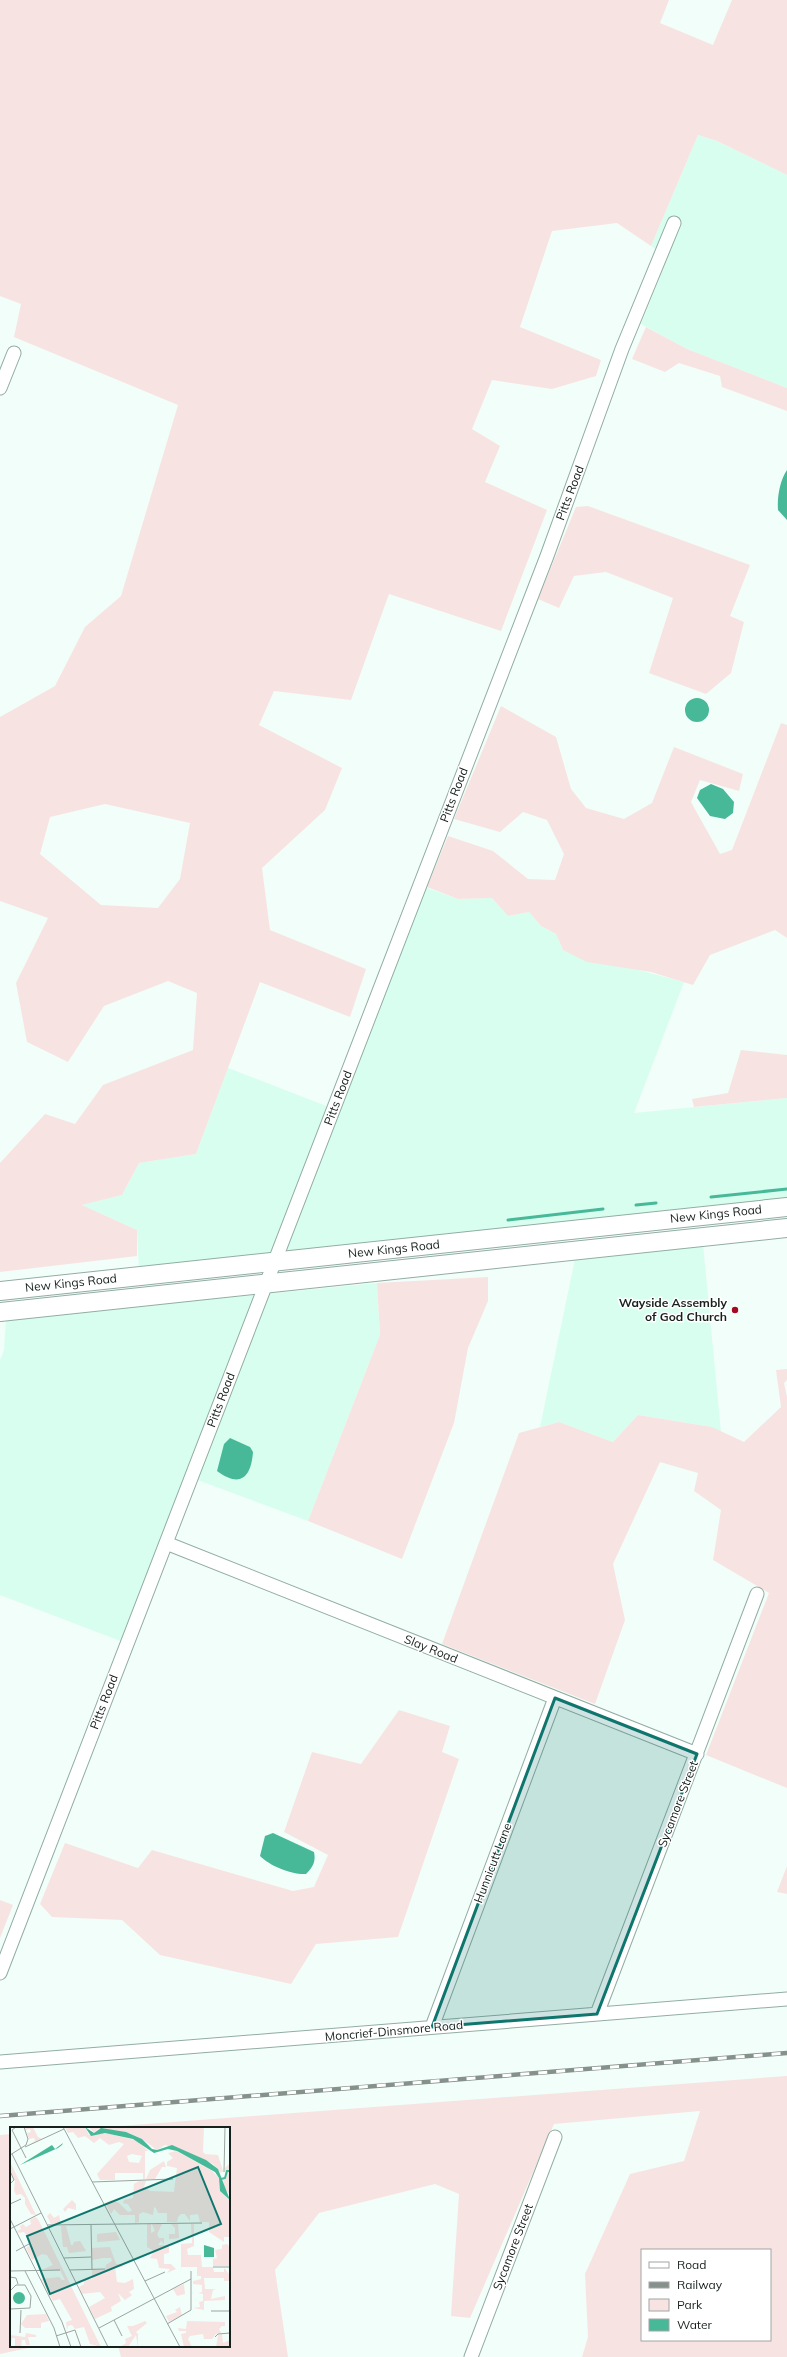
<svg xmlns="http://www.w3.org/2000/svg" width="787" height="2357" viewBox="0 0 787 2357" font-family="Mulish,sans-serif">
  <rect width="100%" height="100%" fill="#f2fef9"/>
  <path fill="#d8feef" d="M698,135L717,141L787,175V388L687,349L641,324L668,257L651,246Z
    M416,884L458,899L492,898L508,916L529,912L541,926L556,934L563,950L684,982L634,1113L787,1098V1201L139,1270L137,1230L82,1205L122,1195L139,1163L196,1154L228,1068L329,1107Z
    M703,1244L721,1432L712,1427L638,1415L613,1442L559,1422L540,1427L575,1259Z
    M377,1283L380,1335L308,1521L187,1476L123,1642L0,1595V1360L4,1350L6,1319Z"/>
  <path fill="#f7e4e2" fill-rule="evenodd" d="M0,0H669L660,23L713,45L732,0H787V175L717,141L698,135L651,246L617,223L552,231L520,327L601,360L596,376L552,389L492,380L472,429L500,446L485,482L547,510L501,631L389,594L351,700L274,691L259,725L342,768L325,810L262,868L270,930L366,969L350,1017L260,982L196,1154L139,1163L122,1195L82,1205L137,1230V1256L0,1272V1163L45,1114L75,1124L103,1085L193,1050L197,993L168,981L104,1006L68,1062L27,1042L16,983L48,918L0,901V717L55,686L85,627L121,596L178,405L14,337L21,304L0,296ZM105,804L190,823L180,879L158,908L101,905L40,854L50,817Z
    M646,327L687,349L787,388V411L722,387L720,376L679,363L665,372L632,359Z
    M588,506L750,565L730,616L744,622L731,673L706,694L649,673L673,598L606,572L574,576L559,608L538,599L576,507Z
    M501,706L556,737L571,789L586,808L624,819L652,803L674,747L743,774L739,791L700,780L691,802L720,854L732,850L781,723L787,725V938L775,930L710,955L693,985L651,972L587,962L563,950L556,934L541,926L529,912L508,916L492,898L458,899L427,887L448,836L493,851L528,879L555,880L564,854L547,820L523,812L500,832L454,819Z
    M741,1050L787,1055V1098L694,1107L692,1099L728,1093Z
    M488,1277V1301L468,1348L454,1423L402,1559L308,1521L380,1335L377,1283Z
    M787,1369V1380L784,1383L787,1397V1788L706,1755L769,1593L713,1560L721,1510L694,1491L698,1473L660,1462L613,1564L625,1620L595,1704L442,1644L519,1433L559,1422L613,1442L638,1415L712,1427L744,1442L781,1407L776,1370Z
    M399,1710L450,1726L442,1752L459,1759L398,1937L316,1944L291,1984L160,1955L122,1920L52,1917L40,1904L65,1843L138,1868L152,1850L293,1891L314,1887L328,1855L284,1832L312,1752L361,1764Z
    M787,1866V1894L777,1892Z
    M0,1900L13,1905L0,1938Z
    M787,2076V2357H582L588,2337L585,2274L630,2174L684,2161L700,2111L554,2124L470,2318L451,2316L459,2194L435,2184L319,2213L275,2270L288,2357H121L118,2346H229V2128H93ZM642,2250H770V2340H642Z
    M11,2134V2346H38L0,2354V2135Z"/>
  <path fill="#48b998" d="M787,470V520L778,510C777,497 780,480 787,470Z
    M685 710a12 12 0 1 1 24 0a12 12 0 1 1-24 0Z
    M711,784L723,789L734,802L733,813L725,819L710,816L697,798L700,790Z
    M230,1438L250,1447L253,1452C251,1478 240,1488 217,1471L224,1444Z
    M273,1833L314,1852C316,1862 313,1867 306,1874C292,1875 270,1866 260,1856L265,1836Z"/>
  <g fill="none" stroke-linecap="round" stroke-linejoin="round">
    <path stroke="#48b998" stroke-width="3" d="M711,1197L787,1189
      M636,1205L656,1203
      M508,1220L603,1209"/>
    <g stroke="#92ada3" stroke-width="15">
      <path id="minor" d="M0,388L14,353
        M166,1543L697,1754
        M0,1973L547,556L622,349L674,223
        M597,2014L757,1594
        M432,2027L555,1698
        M0,2062L787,1999
        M471,2357L555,2137"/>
    </g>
    <g stroke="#92ada3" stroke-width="20">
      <path id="highway" d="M0,1291L787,1207
        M0,1312L787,1228"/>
    </g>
    <use href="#minor" stroke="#fff" stroke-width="13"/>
    <use href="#highway" stroke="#fff" stroke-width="18"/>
    <g stroke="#86918c" stroke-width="4.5">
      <path id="rail" d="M0,2116L787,2053"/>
    </g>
    <use href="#rail" stroke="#fff" stroke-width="3" stroke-dasharray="9" stroke-linecap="butt"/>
  </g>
  <path fill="#0f766e" fill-opacity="0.2" stroke="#0f766e" stroke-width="3" stroke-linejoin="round" d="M555,1698L697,1754L597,2014L432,2027Z"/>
  <circle fill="#a40924" stroke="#fff" stroke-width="1.5" cx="735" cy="1310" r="4"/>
  <g text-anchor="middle" stroke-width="3" stroke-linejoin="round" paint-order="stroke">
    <g font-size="12" fill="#16201c" stroke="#fff">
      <text transform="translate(570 493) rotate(-69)" y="4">Pitts Road</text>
      <text transform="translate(454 795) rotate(-69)" y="4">Pitts Road</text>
      <text transform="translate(338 1098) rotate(-69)" y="4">Pitts Road</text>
      <text transform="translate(716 1214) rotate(-6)" y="4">New Kings Road</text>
      <text transform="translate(394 1249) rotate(-6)" y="4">New Kings Road</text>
      <text transform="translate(71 1283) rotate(-6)" y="4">New Kings Road</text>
      <text transform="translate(221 1400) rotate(-69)" y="4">Pitts Road</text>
      <text transform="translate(431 1649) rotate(22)" y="4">Slay Road</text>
      <text transform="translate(104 1702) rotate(-69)" y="4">Pitts Road</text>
      <text transform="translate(678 1804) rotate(-69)" y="4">Sycamore Street</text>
      <text transform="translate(493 1863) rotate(-69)" y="4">Hunnicutt Lane</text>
      <text transform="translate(394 2031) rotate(-5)" y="4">Moncrief-Dinsmore Road</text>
      <text transform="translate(513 2247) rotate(-69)" y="4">Sycamore Street</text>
    </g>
    <g font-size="12" font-weight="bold" fill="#16201c" stroke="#fff" text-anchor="end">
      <text x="727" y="1307">Wayside Assembly<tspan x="727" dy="14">of God Church</tspan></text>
    </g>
  </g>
  <g transform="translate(10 2127)">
    <rect width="220" height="220" fill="#f2fef9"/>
    <path d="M16,0H23L28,10L32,12L17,18L25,14L24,11L19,12L17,6L21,5L20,2L15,3ZM55,0H75L79,8L96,6L128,14L138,24H135V52H133V46H105V53H90L87,47L114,17L109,15L99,18L90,11L84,16L75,9L68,11L63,5L58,6ZM122,27L132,29L129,36L119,35L117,29ZM79,0H194L193,25L195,27L208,28L213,44L211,46L203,37L177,25L155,18L147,23L132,12L119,6L88,2L84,6ZM166,24L201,43L209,51L210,64L220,73V110H214V115L199,105V95H190L188,87L180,88V94L175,87H171L168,90L167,95H157V86H148L146,81L144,80L143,88L133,85L129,87V95L125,96V88H110L104,82L101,87L95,76L101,73L109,76L118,85L122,84L118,77L113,76L114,73L123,71L124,57L129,54H136L134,60L140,64L164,65L167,41L157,39V35L163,31L158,26ZM154,34L156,40H152L145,52H136L140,43ZM0,35L26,88L21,87L15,77V71L11,67L6,68L4,63L5,54L0,43ZM220,36V68L214,61L213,52L215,51V41ZM62,73L66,77V83L58,81L55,85L53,82ZM40,86L44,91L49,88L51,97H41L37,89ZM25,90L28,92L91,220L80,217L74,200L65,202L62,198L58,199L57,204L56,195L62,193L50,172L43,174L31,152L49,150L52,153H55L50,143L34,142L43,138L37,128L32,127L22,133L16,121L22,117L14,105L8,106L7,104L11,102L10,99L13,97L16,100L21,97L20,93ZM137,97H141V106L145,104L142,97H152L147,107L149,111H154V117L151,114L148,118H159V126L154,127V137H161L166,142L157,146L160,142L149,141L147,132L140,131L144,124L137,120ZM161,97H168L169,111L159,112V107H165V101ZM181,97H184V119L177,122L178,128H191L192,140H203L204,145H214V141L220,148V154H214V151H194L195,162H206L203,163L201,172L215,169V173L194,174V183L183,181L190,180L189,175L193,174V167L188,166L192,165V158L183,157V154L191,152V149H187V140H171V117L182,116ZM51,99H56L61,118H63L64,115L70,114L76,124L59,126L57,120H53ZM106,105L110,113L87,115V107ZM217,117L220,120V139H203V132L207,131L205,123L212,122V118ZM100,120L106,137H112L113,140H105L107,155L115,156L123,152L124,162L119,165L122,168L115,173L108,166L111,174L101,180L102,184L85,192L79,180L95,171L90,165L72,167L69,160L74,157V152H82V143H95L96,138L102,134L101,131H93L82,133V121ZM174,157L175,167L167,169L163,162ZM170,180L172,188L159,195L156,189L167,185L165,183ZM36,187L39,194L31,196V201H15L11,197L17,188ZM135,194L137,196L126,205L128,207V220L126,208L118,220H110L116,216L115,212L122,209L117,199H123ZM177,194L215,195V199H212L209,202L211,206L206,207L202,212H194L193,207L180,209L178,212L182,220H174L171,207L176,206V204H169L168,201L176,202ZM16,206L26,208V210H18L20,218H16L15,213H12L11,220H5V211H2L0,220V208L15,210ZM212,207L213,216L220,213V220H206L208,208Z" fill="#f7e4e2" fill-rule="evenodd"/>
    <path d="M75,0L84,6L91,1L116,5L132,12L142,22L147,23L162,18L196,33L208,42L220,73L210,64L209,51L205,45L167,24L158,22L144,26L123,12L95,6L81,9ZM53,16L52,18L48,21L10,38L42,18L45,22ZM194,118L204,121V130H194ZM3 171a6 6 0 1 1 12 0a6 6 0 1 1-12 0Z" fill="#48b998"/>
    <path fill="none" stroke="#48b998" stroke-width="2" d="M211,52L215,51L217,44H220"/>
    <path fill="none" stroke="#9aa5a1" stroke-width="1" d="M6,0L2,3L16,31M53,0L170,220M15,20L54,2M2,27L98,220M0,28L16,18L18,12L14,0M0,44L4,53L0,57M214,45L215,0M82,55L163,52M0,77L11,72M0,92L52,195L61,220M37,98L192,96M81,98L82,142M0,102L31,86M6,124L19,117M54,131L81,130M203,140H220M60,143L95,142M0,144L50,143M15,144L44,201L50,220M0,150L6,151L8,157M135,154L155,145M0,164L6,158H15L21,169L20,181M0,182L20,181M201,184H220M104,193L112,209M157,197L181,183V144M89,201L181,152M10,206L11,183M46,209L65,203L71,220M205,210L208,207L220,206"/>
    <path fill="#0f766e" fill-opacity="0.15" stroke="#0f766e" stroke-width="2" d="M188,40L211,97L40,167L17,109Z"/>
    <rect width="220" height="220" fill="none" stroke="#16201c" stroke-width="2"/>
  </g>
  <rect x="641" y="2249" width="130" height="92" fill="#ffffff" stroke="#a2a6a4"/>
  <rect x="649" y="2262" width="20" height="6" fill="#ffffff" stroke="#a2a6a4"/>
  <text x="677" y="2269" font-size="12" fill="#16201c">Road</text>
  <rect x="649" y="2282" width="20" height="6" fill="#86918c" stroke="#a2a6a4"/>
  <text x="677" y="2289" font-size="12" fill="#16201c">Railway</text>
  <rect x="649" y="2299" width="20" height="12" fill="#f7e4e2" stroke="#a2a6a4"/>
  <text x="677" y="2309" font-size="12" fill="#16201c">Park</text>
  <rect x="649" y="2319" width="20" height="12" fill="#48b998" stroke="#a2a6a4"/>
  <text x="677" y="2329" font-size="12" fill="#16201c">Water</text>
</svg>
